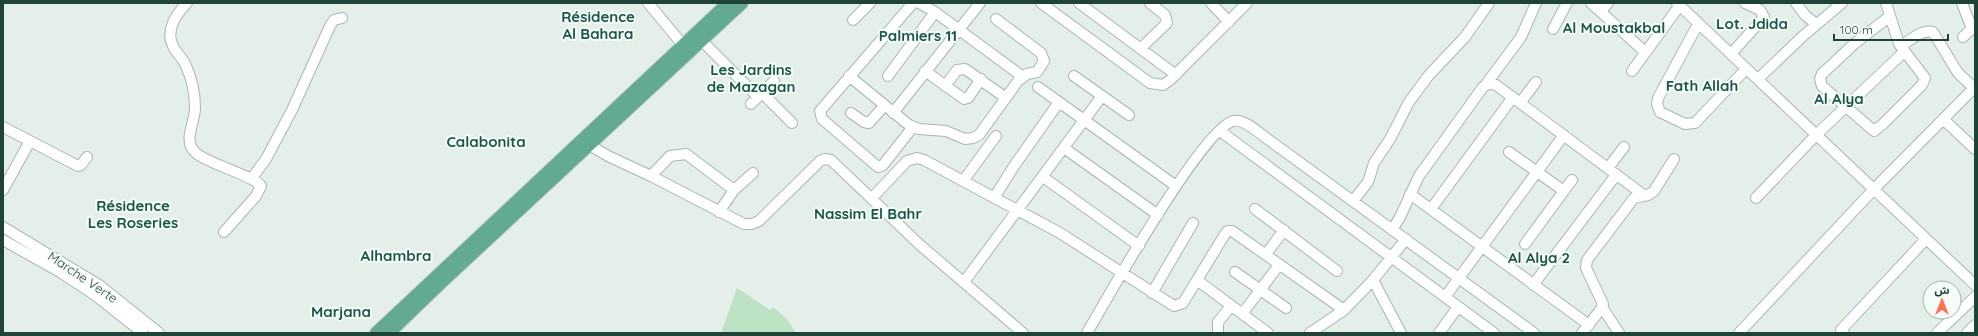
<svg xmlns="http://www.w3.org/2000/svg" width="1978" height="336" viewBox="0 0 1978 336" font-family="Quicksand,'Noto Sans Arabic',sans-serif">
  <rect width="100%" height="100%" fill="#e4efe9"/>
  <path fill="#bae2c3" d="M737,288L770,310L773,307L786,318L796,333H721Z"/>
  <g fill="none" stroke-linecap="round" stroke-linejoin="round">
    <g stroke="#a5b8b0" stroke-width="12">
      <path id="minor" d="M187,3C176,14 165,31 173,46C176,53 183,58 186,66C192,79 195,94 195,108C195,123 182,141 196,153C210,165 255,176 261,186L256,196L224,232
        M648,3L683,45
        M913,3L820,111L822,119L878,167L883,165L913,127
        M919,3L935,12L1023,77
        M1041,3L1150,83L1163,85L1170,80L1247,3
        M1079,3L1176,75
        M1211,3L1229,22
        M1591,3L1645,52
        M1677,3L1975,285
        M1796,3L1805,15L1816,24
        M1886,3L1899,44L1925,78L1922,85L1883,124L1874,131L1822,86L1820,79L1822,74L1854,44L1890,16
        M1962,3L1972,29
        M1601,11L1608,3
        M853,20L870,3
        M1698,24L1658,98L1657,104L1660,112L1685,124L1695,123L1746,69
        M1553,29L1567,3
        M1963,37L1975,26
        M702,41L758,97
        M1141,48L1167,23L1165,15L1150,3
        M1731,54L1764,17L1760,10L1745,3
        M925,71L964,99L968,98L981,79
        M1632,71L1680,5
        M849,76L909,125L919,129L946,131L965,139L973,138L979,135L1018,81L1027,74L1037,72L1044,61L1041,53L996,19
        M888,76L935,12
        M1074,76L1129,115
        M1758,79L1803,36L1842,3
        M1487,83L1521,37L1536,3
        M945,86L957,70L965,69L1006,98
        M1038,87L1176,186
        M762,93L792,123
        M1520,103L1536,82
        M751,104L774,81
        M851,113L864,122L869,123L884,106
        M893,113L980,3
        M1943,119L1975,149
        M3,127L30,141L3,190
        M1220,131L1494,333
        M30,141L78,166L81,165L87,157
        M589,145L610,157L651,176L744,224H752L759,221L820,161L825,159L831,160L920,245L1023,333
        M1064,148L1158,215
        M1509,152L1564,191
        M1608,168L1624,147
        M651,176L670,156L686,154L734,190
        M1043,177L1139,246
        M252,178L266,159L292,110L330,26L334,20L342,18
        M963,181L996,136
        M1410,194L1589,325
        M872,198L907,161L917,158L924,160L1060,233L1174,306L1183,303L1225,234L1228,231H1232L1344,310
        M994,198L1014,166L1059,102
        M1756,198L1816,135L1904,52L1903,45C1911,39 1923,29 1933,32L1958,73L1974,88
        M1353,201L1368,182L1374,163L1390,139L1409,102L1429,75L1465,37L1489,3
        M1255,209L1337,271
        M1431,209L1513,97
        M719,212L734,190L753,173
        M3,227L99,285L159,333
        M1392,230L1400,217L1419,176L1483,87L1490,83L1496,85L1645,196
        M3,240L60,272L95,295L143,333
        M1525,244L1572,180
        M1266,254L1284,230
        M1235,272L1286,308
        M1197,280L1268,333
        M1373,280L1401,333
        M964,282L1102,96
        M1533,285L1616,175
        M1152,293L1193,223
        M1445,297L1564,135
        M1602,307L1619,333
        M1242,314L1279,265
        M1087,333C1107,298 1202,130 1233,121C1244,118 1260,134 1269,140L1534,333
        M1218,333V322L1231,306
        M1310,333L1344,310L1373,280L1406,239
        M1439,333L1458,307
        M1582,333L1601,309L1603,304L1586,268L1587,260L1634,198L1648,195L1654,191L1674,159
        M1739,333L1875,188L1975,87
        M1844,333L1841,330L1926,239
        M1937,333L1975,297
        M1967,333L1975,325"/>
    </g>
    <g stroke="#c1cac7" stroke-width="14">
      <path id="major" d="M376,333L728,3
        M389,333L443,281L742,3"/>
    </g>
    <use href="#minor" stroke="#fff" stroke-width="10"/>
    <use href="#major" stroke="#63aa93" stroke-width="12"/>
  </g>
  <g text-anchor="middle" stroke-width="4" stroke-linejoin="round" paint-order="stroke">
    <g font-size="13" fill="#204338" stroke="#f5fbf8">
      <text transform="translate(83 277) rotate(34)" y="5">Marche Verte</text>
    </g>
    <g font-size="15" font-weight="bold" fill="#195845" stroke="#f5fbf8">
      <text x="598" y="22">Résidence<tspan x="598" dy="17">Al Bahara</tspan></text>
      <text x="1752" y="29">Lot. Jdida</text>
      <text x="1614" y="33">Al Moustakbal</text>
      <text x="918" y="41">Palmiers 11</text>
      <text x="751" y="75">Les Jardins<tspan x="751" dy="17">de Mazagan</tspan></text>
      <text x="1702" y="91">Fath Allah</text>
      <text x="1839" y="104">Al Alya</text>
      <text x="486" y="147">Calabonita</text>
      <text x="133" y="211">Résidence<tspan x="133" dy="17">Les Roseries</tspan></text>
      <text x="868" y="219">Nassim El Bahr</text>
      <text x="396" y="261">Alhambra</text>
      <text x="1539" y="263">Al Alya 2</text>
      <text x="341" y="317">Marjana</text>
    </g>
  </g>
  <rect width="1978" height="336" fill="none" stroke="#204338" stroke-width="8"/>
  <g transform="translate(1942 300)"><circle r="19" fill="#f5fbf8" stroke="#a0b1ab"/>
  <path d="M0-3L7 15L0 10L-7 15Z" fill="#ff7252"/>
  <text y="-6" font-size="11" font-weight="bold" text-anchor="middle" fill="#204338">ش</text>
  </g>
  <path d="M1834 34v6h114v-6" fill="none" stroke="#204338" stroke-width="2"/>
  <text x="1840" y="34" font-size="12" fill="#204338" stroke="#f5fbf8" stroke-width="3" paint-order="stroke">100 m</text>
</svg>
